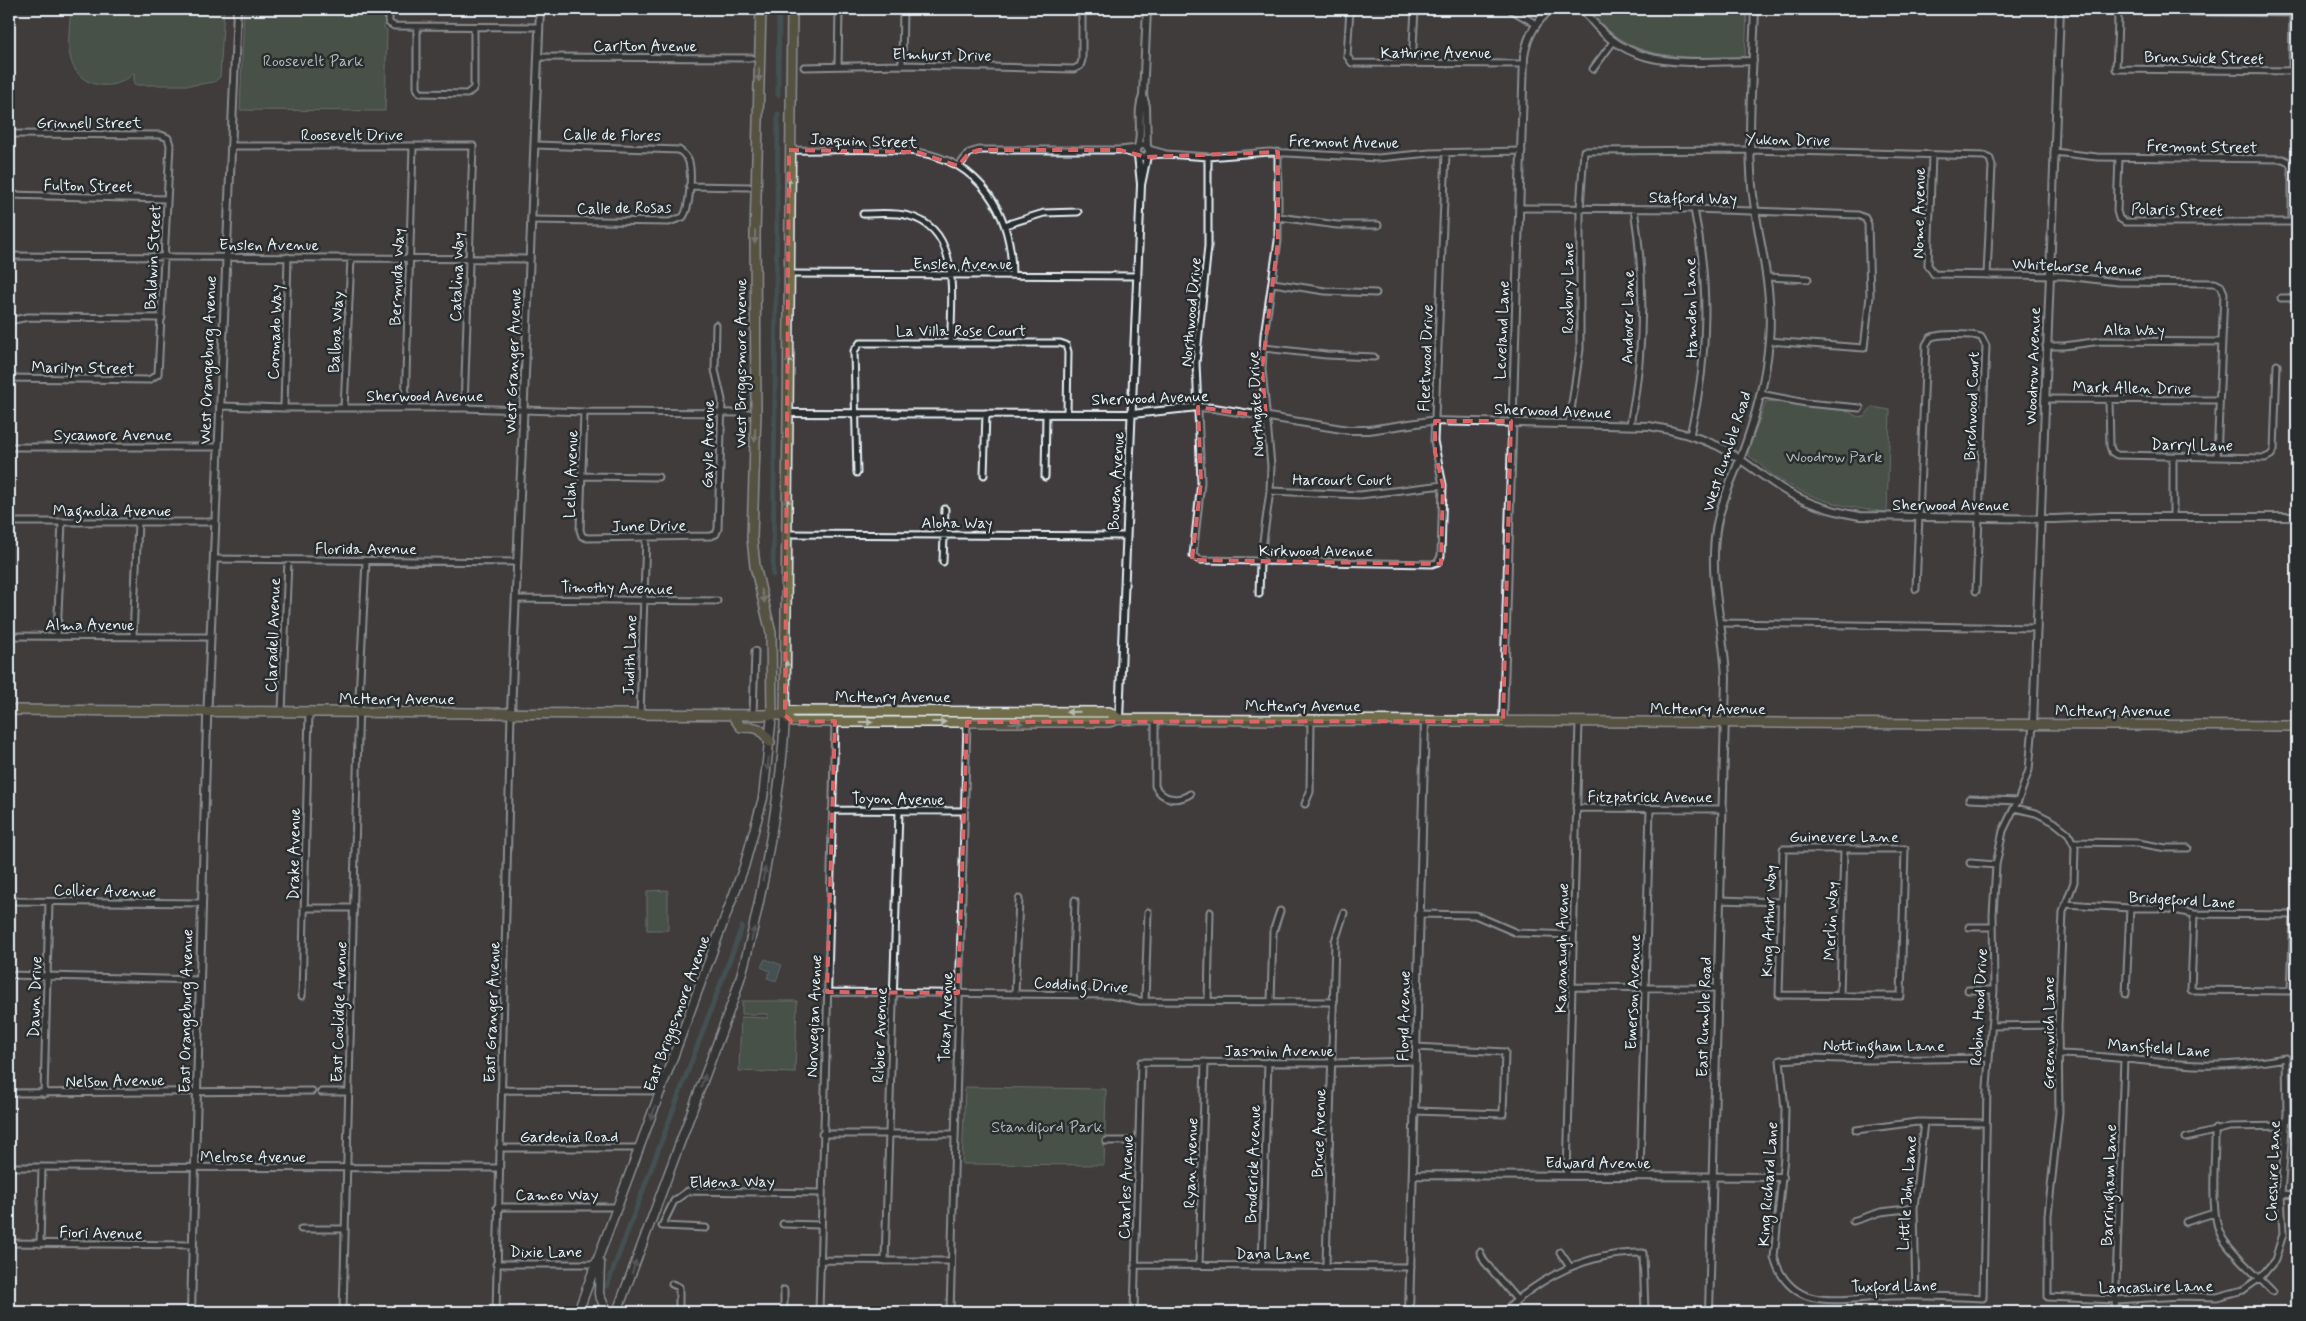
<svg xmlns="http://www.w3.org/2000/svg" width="2306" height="1321" viewBox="0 0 2306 1321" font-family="Mynerve,sans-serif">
  <rect width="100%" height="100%" fill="#403c3d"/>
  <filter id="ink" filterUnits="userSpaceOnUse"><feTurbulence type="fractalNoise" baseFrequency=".02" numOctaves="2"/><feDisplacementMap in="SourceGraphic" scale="10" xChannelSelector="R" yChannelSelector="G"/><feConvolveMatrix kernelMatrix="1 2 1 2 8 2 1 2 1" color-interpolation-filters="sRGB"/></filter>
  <g filter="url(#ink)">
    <path fill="#526b59" stroke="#9daea8" d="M71,9H224L220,77L214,82L194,85H134V73C113,94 76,88 70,56C67,41 70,24 71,9Z
      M244,9H385L384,28L387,30L385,111L240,110Z
      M1589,9H1747L1745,58C1683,56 1629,65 1589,9Z
      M1766,401L1848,411L1856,416L1864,417L1872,407L1890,410L1887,512C1844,508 1811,500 1774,476C1765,470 1758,462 1749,456L1748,452Z
      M668,890V930H647V891Z
      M742,1001H797L795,1073L739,1071L741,1017L768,1018V1014H742Z
      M965,1087L1106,1089L1104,1165L962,1164Z"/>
    <path fill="#4a686b" stroke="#899fa3" d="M765,959L782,965L776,981L767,978L770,971L761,967Z"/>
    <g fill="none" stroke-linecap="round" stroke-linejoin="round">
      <path stroke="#4a686b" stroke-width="5" d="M778,95L779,9
        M773,575L778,114
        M607,1286L742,927"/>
      <g stroke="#e8f1f8" stroke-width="9">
        <path id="minor" d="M389,9V23L394,26L539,27
          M1350,9L1347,56L1352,63L1524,64
          M1510,9L1536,24
          M2060,10L2293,13L2292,71L2116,69C2117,49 2118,29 2118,9
          M417,27V88L420,93L467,94L474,88V27
          M538,57L752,58
          M1412,64L1415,9
          M902,65L903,9
          M838,66L839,9
          M804,67L902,65L1074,69L1080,66L1082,60V9
          M1593,69L1613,42
          M9,134L161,135L168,138L170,145L158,374L149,380L9,378
          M231,146H473L464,408
          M1148,149L1163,153
          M790,150C829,151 878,147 916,152C981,161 1012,214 1012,275
          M1123,151L1138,155
          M2054,152L2097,157L2283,159L2289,162L2292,169V221
          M1148,155L1166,154L1208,157L1269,152L1378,158L1430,153L1522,151
          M1932,155L1928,265L1934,274L2065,276L2118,282L2215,283L2221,286L2224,293L2217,457
          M1208,157V246L1196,363L1201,482L1193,556L1200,560L1432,564L1438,562L1441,556L1443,485L1434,441L1446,153
          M2119,158L2117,211L2119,218L2125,222H2297
          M959,166L969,153L979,150H1120L1138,148
          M689,186L749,187
          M9,195L167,199
          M1520,208L1694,209L1858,215L1865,218L1868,224L1870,296L1864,348L1769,341
          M863,214C878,214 894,212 909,216C963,230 950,300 951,342
          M1279,217L1337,225H1378
          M531,220L669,222L683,217C690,208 692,174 689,162C687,157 683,153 679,150L535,145
          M1005,225L1044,213L1078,212
          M9,256L529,259
          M789,274L1138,276
          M1768,277L1808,279
          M1273,283L1325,291L1376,293
          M2281,298H2297
          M9,321L28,317L162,318
          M2046,346H2064L2101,341L2221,342
          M1264,348L1326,355L1374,357
          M1760,394L1806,403L1860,408
          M2045,399L2219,400
          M2109,399L2110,446L2112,452L2117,455L2265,458L2271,455L2274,450L2277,365
          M220,406L284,408H464L584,412L749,413
          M284,408L288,257
          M344,408L351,258
          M405,408L413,147
          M584,412L580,530L582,536L587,538L711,536L716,534L718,529L722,400L715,370L716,325
          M1569,424L1580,349V208L1584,151L1751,150L1985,156L1990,159L1992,166L1987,275
          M1630,425C1644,353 1646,282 1634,209
          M1690,435C1709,359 1710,286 1694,209
          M9,447H218
          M857,473L854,351L860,343H1060L1066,345L1068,352L1067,413
          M984,475L986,413
          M582,476L658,477
          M1045,477L1046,413
          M1270,491L1360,495L1443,485
          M2173,517V457
          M9,522H215
          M787,534L1126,536
          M214,559L517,562
          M943,562L945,509
          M1916,589L1926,345L1930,338C1938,333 1972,334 1981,337L1986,346L1976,591
          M1259,594L1260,563L1270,491L1271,466L1262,369L1264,335L1278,241V152
          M516,599L717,601
          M1721,623L2037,628
          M9,636L171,637
          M57,636L62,522
          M133,637L138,522
          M174,637H210
          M282,712L288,560
          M640,714L646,537
          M753,715L755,651
          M1155,719V786C1162,800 1178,802 1190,794
          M1969,799L2018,801
          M1305,804L1310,792L1311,721
          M1576,808L1722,809
          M2015,808L2036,813L2054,822L2068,833L2075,847L2074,882L2063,912L2058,1025L2059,1112L2048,1215V1297L2116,1300L2180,1296L2217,1297L2243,1290L2260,1278L2275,1260L2283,1234L2281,1194L2287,1114L2286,1058C2251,1064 2215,1067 2180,1064C2139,1061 2099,1055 2058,1054
          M832,810L964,811
          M2074,842L2138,843L2166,848H2188
          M1783,849H1905L1901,996L1779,995Z
          M1970,863L1996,865
          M1720,900L1781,902
          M9,901L201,903
          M2065,904L2130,908H2164L2194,914L2297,915
          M304,908H354
          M1418,914L1475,915L1517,933L1573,935
          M2194,914L2191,990L2291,991L2294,915
          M1969,927H1993
          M9,975L199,980
          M1573,987L1718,988
          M1968,990H1994
          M827,992L1110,995L1140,1001L1334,1002
          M1015,994L1019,899
          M2126,994L2130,908
          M1072,995L1075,900
          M1840,995L1844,849
          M302,996L309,712
          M1145,1001L1148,912
          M1208,1001L1210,912
          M1271,1002L1273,932L1280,911
          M1991,1026L2058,1025
          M1989,1058L1870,1060L1811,1058L1780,1060L1785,1109L1784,1157L1774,1257C1779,1275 1789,1289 1807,1296C1829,1304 1866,1297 1891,1296C1921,1295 1952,1297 1983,1298L1987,1087L1994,990L1993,915L1996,865L2003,831L2019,798L2029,770L2033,724
          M501,1090L662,1091
          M321,1092H349
          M9,1093L312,1091
          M44,1094L49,902
          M1415,1111L1503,1114L1505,1052L1416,1047
          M2215,1129C2216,1159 2208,1215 2223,1239C2236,1259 2257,1275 2273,1292
          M1856,1130L1917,1122L1986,1123
          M822,1134H954
          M2186,1138L2230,1127L2286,1126
          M1106,1141H1139
          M499,1148H640
          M9,1167L498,1168
          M1640,1175L1650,809
          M1567,1176L1579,721
          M2281,1194L2297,1195
          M497,1207H618
          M1853,1221L1881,1212L1914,1208
          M2186,1222L2214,1213
          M783,1224L820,1225
          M706,1228L662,1226L674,1201L688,1191L821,1193
          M301,1229H345
          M9,1243L193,1245
          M40,1244L42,1167
          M1480,1252L1484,1261L1517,1300
          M1560,1252L1570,1267
          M820,1260L951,1261
          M885,1261L899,811
          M496,1264H596
          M1135,1265L1411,1267
          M1199,1265L1205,1062
          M1262,1265L1268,1062
          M1326,1265L1335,941L1344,913
          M672,1284L679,1287V1312
          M1916,1296L1914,1208L1924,1122
          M343,1312L359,698L366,561
          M496,1312L511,713
          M784,1312V1290
          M819,1312L835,722
          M950,1312L967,722
          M1134,1312L1141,1062L1333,1063L1416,1061
          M1504,1312C1542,1275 1590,1252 1643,1253L1645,1312
          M2115,1312L2124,1058"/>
      </g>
      <g stroke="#e8f1f8" stroke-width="10">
        <path id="tertiary" d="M1583,9C1627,74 1685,61 1753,61
          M1143,96L1146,106L1147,147
          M1137 151a6 6 0 1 1 12 0a6 6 0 1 1-12 0Z
          M1138,147C1143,131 1136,111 1143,96L1147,9
          M1138,155L1141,184
          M789,413L1132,414L1198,407L1214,408L1348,430H1369L1430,421L1649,426C1673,430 1696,436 1718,446C1738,456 1754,470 1772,482C1798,501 1828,511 1860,516L2054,519L2101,517H2297
          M511,713L540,9
          M1119,719L1141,185L1147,156
          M1503,721L1524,57C1527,37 1535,21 1552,9
          M2033,724L2060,9
          M1413,1175L1783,1177
          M191,1312L207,721L237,9
          M1409,1312L1425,721
          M1709,1312L1726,678C1724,626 1707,577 1717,524C1722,500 1732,479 1741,457C1755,420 1766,379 1769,340C1774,287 1757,238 1752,186C1747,128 1753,67 1755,9"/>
      </g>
      <g stroke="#e8f1f8" stroke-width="11">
        <path id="secondary" d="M600,1263L599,1294L607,1312
          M578,1312L744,867L763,798L772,715
          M617,1312L734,998C748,956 757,914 765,871C774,819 783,768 785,715"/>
      </g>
      <g stroke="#e8f1f8" stroke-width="12">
        <path id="primary" d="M761,9L755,234L756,413L752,538L755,566L771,633L772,715
          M9,710L785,715L792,711L1109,712L1119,719
          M732,715L741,727C758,727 760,727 770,742
          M785,715L792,722H1109L1119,719L2297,726
          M785,715L792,9"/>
      </g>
      <use href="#minor" stroke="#2a2d2e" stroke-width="5"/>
      <use href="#tertiary" stroke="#2a2d2e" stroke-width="6"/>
      <use href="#secondary" stroke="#2a2d2e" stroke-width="8"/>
      <use href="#primary" stroke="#716d4b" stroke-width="9"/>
    </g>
    <defs><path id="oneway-solid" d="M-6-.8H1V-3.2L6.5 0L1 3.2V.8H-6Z" transform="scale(1.25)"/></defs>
    <g fill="#b8bcb3">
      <use href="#oneway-solid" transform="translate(759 75) rotate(91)"/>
      <use href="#oneway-solid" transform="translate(789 184) rotate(-90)"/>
      <use href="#oneway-solid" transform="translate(755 237) rotate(91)"/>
      <use href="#oneway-solid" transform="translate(789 364) rotate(-90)"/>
      <use href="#oneway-solid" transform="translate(755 435) rotate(92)"/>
      <use href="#oneway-solid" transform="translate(787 504) rotate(-89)"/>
      <use href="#oneway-solid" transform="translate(763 596) rotate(76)"/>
      <use href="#oneway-solid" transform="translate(786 667) rotate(-89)"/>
      <use href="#oneway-solid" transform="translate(1073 712) rotate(179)"/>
      <use href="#oneway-solid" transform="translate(866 722)"/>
      <use href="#oneway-solid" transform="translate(939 722)"/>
      <use href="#oneway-solid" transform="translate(1016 723)"/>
    </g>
    <g fill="#6c7275">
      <use href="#oneway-solid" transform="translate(768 764) rotate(96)"/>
      <use href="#oneway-solid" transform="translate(764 874) rotate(-79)"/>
      <use href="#oneway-solid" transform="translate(753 934) rotate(-77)"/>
      <use href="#oneway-solid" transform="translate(703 1081) rotate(-70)"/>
      <use href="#oneway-solid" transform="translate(653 1113) rotate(111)"/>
      <use href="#oneway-solid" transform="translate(634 1267) rotate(-70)"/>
    </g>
  </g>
  <path d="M0 0H2306V1321H0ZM789,150L917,152L958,166L969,153L979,150H1120L1146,157L1278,152V241L1262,369L1266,417L1198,407L1201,482L1192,560L1441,564L1443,485L1435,452V421H1511L1503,721L967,722L958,993L827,992L835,721L792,722L785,715Z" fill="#403c3d" fill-opacity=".55" fill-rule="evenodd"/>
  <path fill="none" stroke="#db6466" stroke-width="4" stroke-dasharray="10 6" stroke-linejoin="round" d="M789,150L917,152L958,166L969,153L979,150H1120L1146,157L1278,152V241L1262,369L1266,417L1198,407L1201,482L1192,560L1441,564L1443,485L1435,452V421H1511L1503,721L967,722L958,993L827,992L835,721L792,722L785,715Z"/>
  <g text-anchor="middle" stroke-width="5" stroke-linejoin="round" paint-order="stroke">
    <g font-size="16" fill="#e8f1f8" stroke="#2a2d2e">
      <text x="645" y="51">Carlton Avenue</text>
      <text x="1436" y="58">Kathrine Avenue</text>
      <text transform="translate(942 54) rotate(1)" y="6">Elmhurst Drive</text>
      <text transform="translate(2204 57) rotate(1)" y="6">Brunswick Street</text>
      <text x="89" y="128">Grinnell Street</text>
      <text x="352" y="140">Roosevelt Drive</text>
      <text transform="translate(612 134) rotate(1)" y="6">Calle de Flores</text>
      <text transform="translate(1788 139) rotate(1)" y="6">Yukon Drive</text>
      <text transform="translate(864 140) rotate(2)" y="6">Joaquin Street</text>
      <text transform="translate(1344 141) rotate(1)" y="6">Fremont Avenue</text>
      <text transform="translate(2202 146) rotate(1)" y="6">Fremont Street</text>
      <text transform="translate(88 185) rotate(1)" y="6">Fulton Street</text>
      <text transform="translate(1693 197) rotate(1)" y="6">Stafford Way</text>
      <text transform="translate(624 207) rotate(-1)" y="6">Calle de Rosas</text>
      <text transform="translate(2177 209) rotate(1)" y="6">Polaris Street</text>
      <text transform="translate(1918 213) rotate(-89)" y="6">Nome Avenue</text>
      <text x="269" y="250">Enslen Avenue</text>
      <text transform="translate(152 257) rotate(-87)" y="6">Baldwin Street</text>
      <text x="963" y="269">Enslen Avenue</text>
      <text transform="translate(2077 266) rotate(3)" y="6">Whitehorse Avenue</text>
      <text transform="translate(396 277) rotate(-88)" y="6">Bermuda Way</text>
      <text transform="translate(456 277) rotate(-88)" y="6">Catalina Way</text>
      <text transform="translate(1567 288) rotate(-90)" y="6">Roxbury Lane</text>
      <text transform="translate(1690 308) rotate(-91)" y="6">Hamden Lane</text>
      <text transform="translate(1190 312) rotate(-85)" y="6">Northwood Drive</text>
      <text transform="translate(1627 317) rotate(-89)" y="6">Andover Lane</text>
      <text x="2134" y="335">Alta Way</text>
      <text x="961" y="336">La Villa Rose Court</text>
      <text transform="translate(1501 330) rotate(-88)" y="6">Leveland Lane</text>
      <text transform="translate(274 332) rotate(-88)" y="6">Coronado Way</text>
      <text transform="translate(335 332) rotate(-87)" y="6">Balboa Way</text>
      <text transform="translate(1425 358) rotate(-88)" y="6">Fleetwood Drive</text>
      <text transform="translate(207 360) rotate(-88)" y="6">West Orangeburg Avenue</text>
      <text transform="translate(512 361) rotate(-88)" y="6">West Granger Avenue</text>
      <text transform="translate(740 363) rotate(-90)" y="6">West Briggsmore Avenue</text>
      <text transform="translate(2032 366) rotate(-88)" y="6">Woodrow Avenue</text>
      <text transform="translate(83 367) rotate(1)" y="6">Marilyn Street</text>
      <text transform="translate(2132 387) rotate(1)" y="6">Mark Allen Drive</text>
      <text x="425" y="401">Sherwood Avenue</text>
      <text transform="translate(1150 397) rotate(-2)" y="6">Sherwood Avenue</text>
      <text transform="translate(1255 404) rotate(-93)" y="6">Northgate Drive</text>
      <text transform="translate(1971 406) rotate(-88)" y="6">Birchwood Court</text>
      <text transform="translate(1553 410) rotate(2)" y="6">Sherwood Avenue</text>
      <text x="113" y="440">Sycamore Avenue</text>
      <text transform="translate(707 444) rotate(-89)" y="6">Gayle Avenue</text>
      <text transform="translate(2192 444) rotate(1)" y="6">Darryl Lane</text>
      <text transform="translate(1726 451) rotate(-72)" y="6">West Rumble Road</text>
      <text transform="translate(570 474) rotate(-88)" y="6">Lelah Avenue</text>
      <text x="1342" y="485">Harcourt Court</text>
      <text transform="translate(1115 481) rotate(-87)" y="6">Bowen Avenue</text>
      <text x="1951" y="510">Sherwood Avenue</text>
      <text x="112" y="516">Magnolia Avenue</text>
      <text x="957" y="528">Aloha Way</text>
      <text transform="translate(649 525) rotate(-1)" y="6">June Drive</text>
      <text x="366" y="554">Florida Avenue</text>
      <text x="1316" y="556">Kirkwood Avenue</text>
      <text transform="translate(617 587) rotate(1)" y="6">Timothy Avenue</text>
      <text x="90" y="630">Alma Avenue</text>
      <text transform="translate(272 635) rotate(-88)" y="6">Claradell Avenue</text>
      <text transform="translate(629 655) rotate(-88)" y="6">Judith Lane</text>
      <text x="893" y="702">McHenry Avenue</text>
      <text x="397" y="704">McHenry Avenue</text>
      <text x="1303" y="711">McHenry Avenue</text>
      <text x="1708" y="714">McHenry Avenue</text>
      <text x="2113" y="716">McHenry Avenue</text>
      <text x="1650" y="802">Fitzpatrick Avenue</text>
      <text transform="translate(898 798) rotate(1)" y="6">Toyon Avenue</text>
      <text x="1844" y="842">Guinevere Lane</text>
      <text transform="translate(293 854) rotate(-89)" y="6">Drake Avenue</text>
      <text transform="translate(105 890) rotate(1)" y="6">Collier Avenue</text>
      <text transform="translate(2182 899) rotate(3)" y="6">Bridgeford Lane</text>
      <text transform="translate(1768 921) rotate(-88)" y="6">King Arthur Way</text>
      <text transform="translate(1830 921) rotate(-88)" y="6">Merlin Way</text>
      <text transform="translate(1561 948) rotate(-89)" y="6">Kavanaugh Avenue</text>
      <text transform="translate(1081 984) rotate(3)" y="6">Codding Drive</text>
      <text transform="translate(1632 992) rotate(-88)" y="6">Emerson Avenue</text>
      <text transform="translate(34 997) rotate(-88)" y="6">Dawn Drive</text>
      <text transform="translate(1978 1007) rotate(-87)" y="6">Robin Hood Drive</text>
      <text transform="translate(185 1011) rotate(-89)" y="6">East Orangeburg Avenue</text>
      <text transform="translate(338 1012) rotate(-88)" y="6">East Coolidge Avenue</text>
      <text transform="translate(491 1012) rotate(-88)" y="6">East Granger Avenue</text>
      <text transform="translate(676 1013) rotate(-70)" y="6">East Briggsmore Avenue</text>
      <text transform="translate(813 1016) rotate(-88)" y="6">Norwegian Avenue</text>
      <text transform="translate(1403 1016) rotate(-89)" y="6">Floyd Avenue</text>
      <text transform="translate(945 1017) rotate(-88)" y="6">Tokay Avenue</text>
      <text transform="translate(1703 1017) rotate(-88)" y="6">East Rumble Road</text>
      <text transform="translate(2048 1033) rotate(-90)" y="6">Greenwich Lane</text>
      <text transform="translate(879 1035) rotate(-88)" y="6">Ribier Avenue</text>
      <text x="1884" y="1051">Nottingham Lane</text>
      <text transform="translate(2159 1047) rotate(4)" y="6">Mansfield Lane</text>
      <text x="1279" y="1056">Jasmin Avenue</text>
      <text transform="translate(115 1080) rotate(-1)" y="6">Nelson Avenue</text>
      <text transform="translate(1318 1133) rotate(-88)" y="6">Bruce Avenue</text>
      <text x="569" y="1142">Gardenia Road</text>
      <text x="253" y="1162">Melrose Avenue</text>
      <text x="1598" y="1168">Edward Avenue</text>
      <text transform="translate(1190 1163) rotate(-88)" y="6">Ryan Avenue</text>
      <text transform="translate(1252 1164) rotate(-88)" y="6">Broderick Avenue</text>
      <text transform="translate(2272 1171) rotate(-88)" y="6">Cheshire Lane</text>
      <text transform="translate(732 1181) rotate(-1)" y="6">Eldena Way</text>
      <text transform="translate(1767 1184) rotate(-86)" y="6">King Richard Lane</text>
      <text transform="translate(2108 1185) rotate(-88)" y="6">Barringham Lane</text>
      <text transform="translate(1125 1187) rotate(-88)" y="6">Charles Avenue</text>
      <text transform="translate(1906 1193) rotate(-86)" y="6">Little John Lane</text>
      <text x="557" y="1200">Cameo Way</text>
      <text transform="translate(101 1232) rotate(1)" y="6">Fiori Avenue</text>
      <text x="546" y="1257">Dixie Lane</text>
      <text x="1273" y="1259">Dana Lane</text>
      <text transform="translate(1894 1285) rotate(-1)" y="6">Tuxford Lane</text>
      <text transform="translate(2156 1286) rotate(-1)" y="6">Lancashire Lane</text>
    </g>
    <g font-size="16" fill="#acbbb8" stroke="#2a2d2e">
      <text x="313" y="66">Roosevelt Park</text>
      <text x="1834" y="462">Woodrow Park</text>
      <text x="1047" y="1132">Standiford Park</text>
    </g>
  </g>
  <rect width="2306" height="1321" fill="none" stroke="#2a2d2e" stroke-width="30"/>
  <rect x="15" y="15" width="2276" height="1291" fill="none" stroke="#e8f1f8" stroke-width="2" filter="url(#ink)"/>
</svg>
